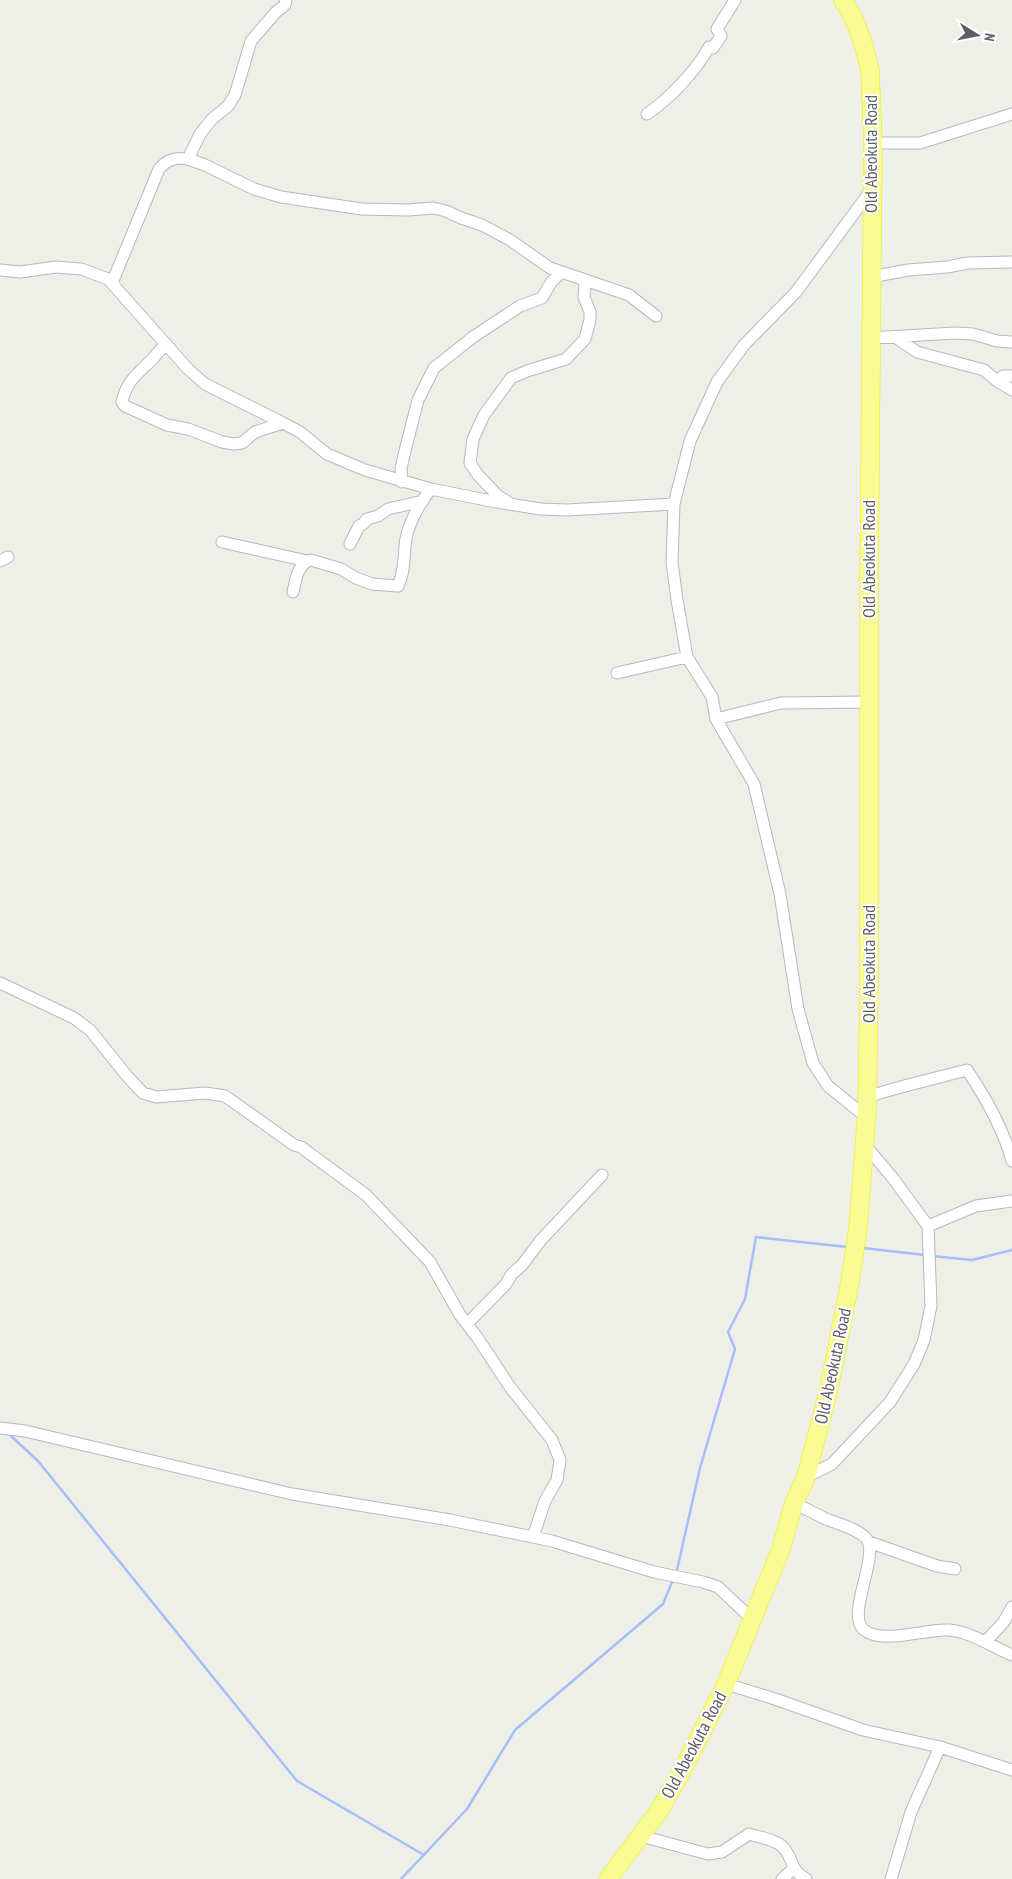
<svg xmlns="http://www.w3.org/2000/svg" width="1012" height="1879" viewBox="0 0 1012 1879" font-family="'PT Sans Narrow',sans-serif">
  <rect width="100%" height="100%" fill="#eeefe6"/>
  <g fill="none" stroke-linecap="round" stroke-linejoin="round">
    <path stroke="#a7befe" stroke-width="2.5" d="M863,1248L925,1255
      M932,1256L972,1260L1012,1250
      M10,1435L38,1461L297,1781L424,1855
      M677,1570L700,1468L735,1349L728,1332L745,1299L756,1237L847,1247
      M401,1879L467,1809L515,1730L663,1604L672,1582"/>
    <g stroke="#b8b8bf" stroke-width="13">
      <path id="minor" d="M647,114C669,99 696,71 709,47L713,48L721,36L717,29L735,0
        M873,143H920L1012,114
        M188,159L205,165L254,189L281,197L362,209L408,210L433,208L446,211L461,218L482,225L510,240L550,268L629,295L656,316
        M0,270L20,272L56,267L81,269L108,279L188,369L205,384L283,423L300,432L327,454L365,470L431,489L496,502L541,509L567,510L674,504
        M871,277L908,270L947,267L968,263L1012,262
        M112,283L159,169C167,159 176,157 188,159L200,134L212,119L228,106L235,95L251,41L276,12L285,5L286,0
        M895,337L917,352L984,370L997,381L1012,390
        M870,338L955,333L973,334L997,341L1012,342
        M165,343C163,348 159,351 156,355C141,372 127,378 122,402L125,406L167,425L188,429L222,442L234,444L242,443L255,432L283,423
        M997,381L1003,376H1012
        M402,482L401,468L405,451L418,400L434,368L473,337L520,306L542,298L552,281L561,273
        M508,502L498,496L478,475L470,463L473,439L484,415L511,378L527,371L566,359L585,339L590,320V312L584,297L585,282
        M222,542L307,561
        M350,544L359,526L363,524L367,519L378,516L388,509L423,501
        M0,561L8,557
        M293,592C296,580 297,564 311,560L341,569L356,578L372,584L398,586C404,574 404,559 405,546C406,528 419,503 431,489
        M617,673L687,657
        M716,719L781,703L869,702
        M0,983L74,1018L90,1030L127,1076L143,1093L156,1097L205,1093L225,1096L294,1145L301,1147L366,1195L430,1262L460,1315L477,1337L510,1387L552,1440L560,1460L557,1480L545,1501L533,1537
        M867,1097C900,1086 933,1079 967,1070C986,1098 1003,1128 1012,1161
        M866,1117L828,1086L813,1063L798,1009L780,894L754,784L716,719L712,697L687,657L677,600L672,562L674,504L690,441L717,382L744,345L796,292L872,189
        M928,1226L976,1206L1012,1201
        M467,1324L506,1284L511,1275L522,1265L541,1240L602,1175
        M0,1428L25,1431L292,1494L450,1520L552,1541L654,1572L703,1582L718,1587L753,1620
        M806,1477L832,1464L890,1402L914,1364L924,1340L931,1306L928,1226L892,1177L865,1145
        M794,1503C804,1508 814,1513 824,1518C837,1524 854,1527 865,1537C882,1552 846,1612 863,1629C882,1646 926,1628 949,1630C971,1632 991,1646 1012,1655
        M869,1542L937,1566L955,1569
        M985,1642L1003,1623L1012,1607
        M726,1684L772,1698L863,1730L940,1747L1012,1770
        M641,1836L708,1854L722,1852L749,1834C776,1842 784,1839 794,1868
        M782,1879L794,1868L799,1874L806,1879
        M891,1879L911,1812L940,1747"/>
    </g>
    <g stroke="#f1ed04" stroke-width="19">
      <path id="highway" d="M608,1879L659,1811L683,1769L726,1684L781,1549L794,1503L806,1477L828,1393L850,1282L858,1228L867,1111L869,996V577L873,143L870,70L862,40L853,17L843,0"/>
    </g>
    <use href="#minor" stroke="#fff" stroke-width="11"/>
    <use href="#highway" stroke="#f7fb91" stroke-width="18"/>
  </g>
  <g text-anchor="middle" stroke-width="4" stroke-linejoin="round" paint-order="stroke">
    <g font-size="18" fill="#5d5e66" stroke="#fff">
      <text transform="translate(871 154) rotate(-90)" y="6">Old Abeokuta Road</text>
      <text transform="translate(869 559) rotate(-90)" y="6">Old Abeokuta Road</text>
      <text transform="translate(869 964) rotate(-90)" y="6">Old Abeokuta Road</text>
      <text transform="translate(833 1366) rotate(-78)" y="6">Old Abeokuta Road</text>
      <text transform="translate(694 1745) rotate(-62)" y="6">Old Abeokuta Road</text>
    </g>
  </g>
  <g transform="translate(977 35) rotate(100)" stroke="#ffffff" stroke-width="4" paint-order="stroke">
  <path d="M0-4L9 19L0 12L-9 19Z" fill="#5d5e66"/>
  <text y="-8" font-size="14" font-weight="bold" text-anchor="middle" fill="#5d5e66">N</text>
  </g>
</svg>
